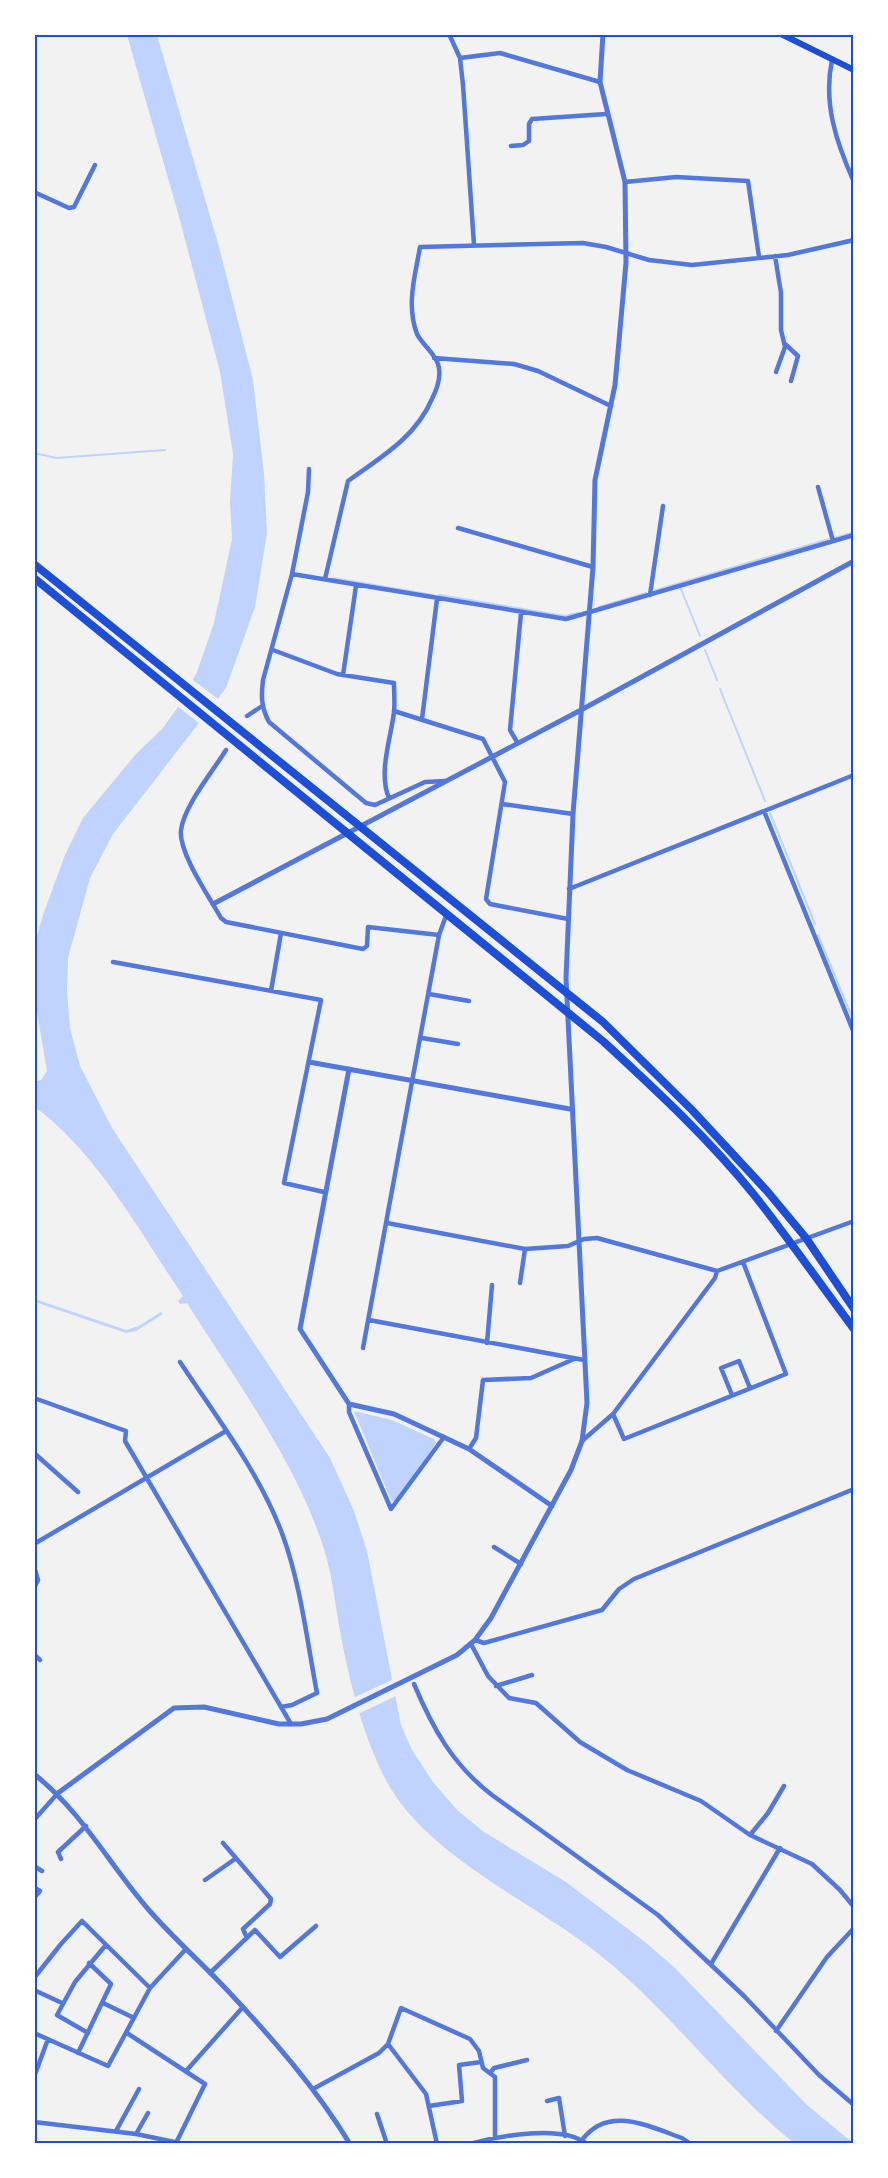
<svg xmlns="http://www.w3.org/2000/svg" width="888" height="2178" viewBox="0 0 888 2178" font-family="'Noto Sans',sans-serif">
  <rect width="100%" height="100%" fill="#f2f2f2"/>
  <path fill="#bfd3fe" d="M127,35H157L219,247L253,380L264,474L267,533L255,607L226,688L113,834L90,878L68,958L67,991L70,1028L80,1066L112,1128L330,1458L354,1511L367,1551L401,1725L412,1750L433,1782L457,1810L484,1832L566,1882L645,1942L674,1967L807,2105L853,2143H794C724,2087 671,2012 601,1956C536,1903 425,1856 386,1780C363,1736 350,1684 341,1636C335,1606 333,1576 323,1546C294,1458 236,1381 187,1303L180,1304L178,1301L183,1296C139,1231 98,1154 35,1107V1082L41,1080L47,1071L34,995L35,943L43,915L65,855L83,818L136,754L162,729L178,707L197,672L214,623L232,539L230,502L233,454L220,372L178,213Z
    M35,1299L126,1330L139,1326L161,1312L163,1314L136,1331L126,1333L35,1302Z
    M354,1411L392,1420L434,1439L436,1443L395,1502L391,1500Z"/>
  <path fill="#f2f2f2" d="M190,678L221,701L200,724L176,705Z
    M396,1678L398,1695L358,1714L353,1698Z"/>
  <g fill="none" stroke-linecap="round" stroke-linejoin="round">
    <path stroke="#bfd3fe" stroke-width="2" d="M34,453L56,458L165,450
      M835,538L854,532
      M333,578L433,595
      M681,589L700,636
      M656,590L829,539
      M439,595L565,616L578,613
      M599,607L646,593
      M705,650L717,680
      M720,689L765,801
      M770,813L815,924
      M818,935L854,1022"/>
    <path stroke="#5277de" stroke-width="4.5" d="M449,34L460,58L463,85L474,245
      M460,58L500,53L600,82
      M832,60C823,103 836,142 854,182
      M511,146L523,145L529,141V124L532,119L606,114
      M625,182L676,177L748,181L759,257
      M34,192L69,208L74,207L95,165
      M775,256L781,293V330L785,347L776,372
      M784,343L798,356L791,381
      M434,358L514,364L538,371L611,406
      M309,469L308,492L292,574L263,680C261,696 261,707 269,722L366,803L375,805L425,782L445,781
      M818,487L833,541
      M458,528L593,567
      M292,574L566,619L854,535
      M325,579L348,481C381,457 415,438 432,399C437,389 442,376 438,364C435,354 422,344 417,334C406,305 415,276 420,247L583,243L606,247L649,260L692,265L788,255L854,240
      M650,595L663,506
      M273,650L337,674L394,683C394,692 395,702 394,712C391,738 378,773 389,798
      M343,675L356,586
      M394,711L483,739L505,782L486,899L490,904L568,919
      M247,716L262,706
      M422,719L437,599
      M517,742L510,730L521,613
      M226,750C213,771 184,806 181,830C178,852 210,898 221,918L226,922L363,949L367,946L368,927L439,935
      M502,804L573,814
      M764,811L854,1033
      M569,889L854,775
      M113,962L321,1000L284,1183L324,1192
      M271,991L281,933
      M429,994L469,1001
      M422,1038L458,1044
      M387,1223L525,1249L568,1246L584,1239L597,1238L717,1271L854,1221
      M520,1283L525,1249
      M369,1320L584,1360
      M487,1343L492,1285
      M363,1348L439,935L447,913
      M180,1362C217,1418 260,1473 283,1536C301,1586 307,1641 317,1693L292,1705L281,1707
      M732,1395L721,1368L739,1361L750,1388
      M34,1398L126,1431L125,1441L291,1724
      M349,1404V1412L391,1509L444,1437
      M613,1414L624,1439L786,1374L743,1262
      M582,1441L613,1414L715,1278L717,1271
      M469,1449L476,1438L483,1380L531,1378L574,1359
      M34,1453L78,1492
      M34,1544L226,1431
      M494,1547L521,1564
      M34,1566L38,1580L34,1588
      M475,1640L484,1643L602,1610L619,1589L634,1579L854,1489
      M471,1644L488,1676L509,1698L536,1703L580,1742L627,1770L701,1801L750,1835L812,1864L840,1890L854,1907
      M34,1654L40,1660
      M414,1684C433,1729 453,1765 492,1795L658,1915L744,1996L819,2075L854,2105
      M496,1686L532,1675
      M34,1820L58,1793
      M750,1835L768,1813L784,1786
      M223,1843L271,1899L270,1904L243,1929L247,1938
      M61,1859L58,1852L86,1826
      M34,1866L42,1871
      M205,1880L235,1859
      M34,1887L40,1891L34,1898
      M711,1964L780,1848
      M210,1973L255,1930L280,1957L316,1926
      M34,1978L61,1944L82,1921L150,1988
      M34,1990L62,2003
      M103,2003L134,2018
      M776,2031L827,1957L854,1928
      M34,2033L108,2066L150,1988L186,1949
      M88,2033L57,2015L75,1982L105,1946
      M127,2033L205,2084L177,2141
      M388,2044L426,2094L437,2144
      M78,2053L111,1984L89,1963
      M186,2071L243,2007
      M490,2073L494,2068L527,2060
      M34,2077L48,2039
      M313,2089L379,2053L388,2044L401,2008L470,2039L479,2051L483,2068L495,2077V2138
      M547,2101L559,2098L565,2136
      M429,2106L462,2101L459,2065L481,2062
      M377,2114L387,2144
      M34,2122L136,2134L184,2144
      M116,2131L139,2089
      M136,2134L148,2113
      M582,2140C608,2105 648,2126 682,2138L691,2144
      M470,2144C499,2136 562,2124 587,2144"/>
    <path stroke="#5277de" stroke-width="5" d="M213,904L581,710L854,561
      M309,1062L570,1109
      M349,1069L300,1329L349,1404L394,1414L469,1449L552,1506
      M34,1774C82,1812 109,1864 148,1909C173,1938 202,1963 228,1991C272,2038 316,2088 350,2144
      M58,1793L174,1708L204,1707L279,1724H301L327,1719L457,1655L475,1640L491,1618L571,1470L582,1441L587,1403L566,978L573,814L593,567L595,480L615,385L626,263L625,182L600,82L603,34"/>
    <path stroke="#1d4ed8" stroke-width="6" d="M781,34L854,70"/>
    <path stroke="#1d4ed8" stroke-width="8" d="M34,564L603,1022L692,1110L767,1191L806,1238L854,1309
      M34,578L604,1042C657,1091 710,1140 755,1196C789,1239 821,1285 854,1329"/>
  </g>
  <rect width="888" height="2178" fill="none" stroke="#ffffff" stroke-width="72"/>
  <rect x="36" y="36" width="816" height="2106" fill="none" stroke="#1d4ed8" stroke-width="2"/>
</svg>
